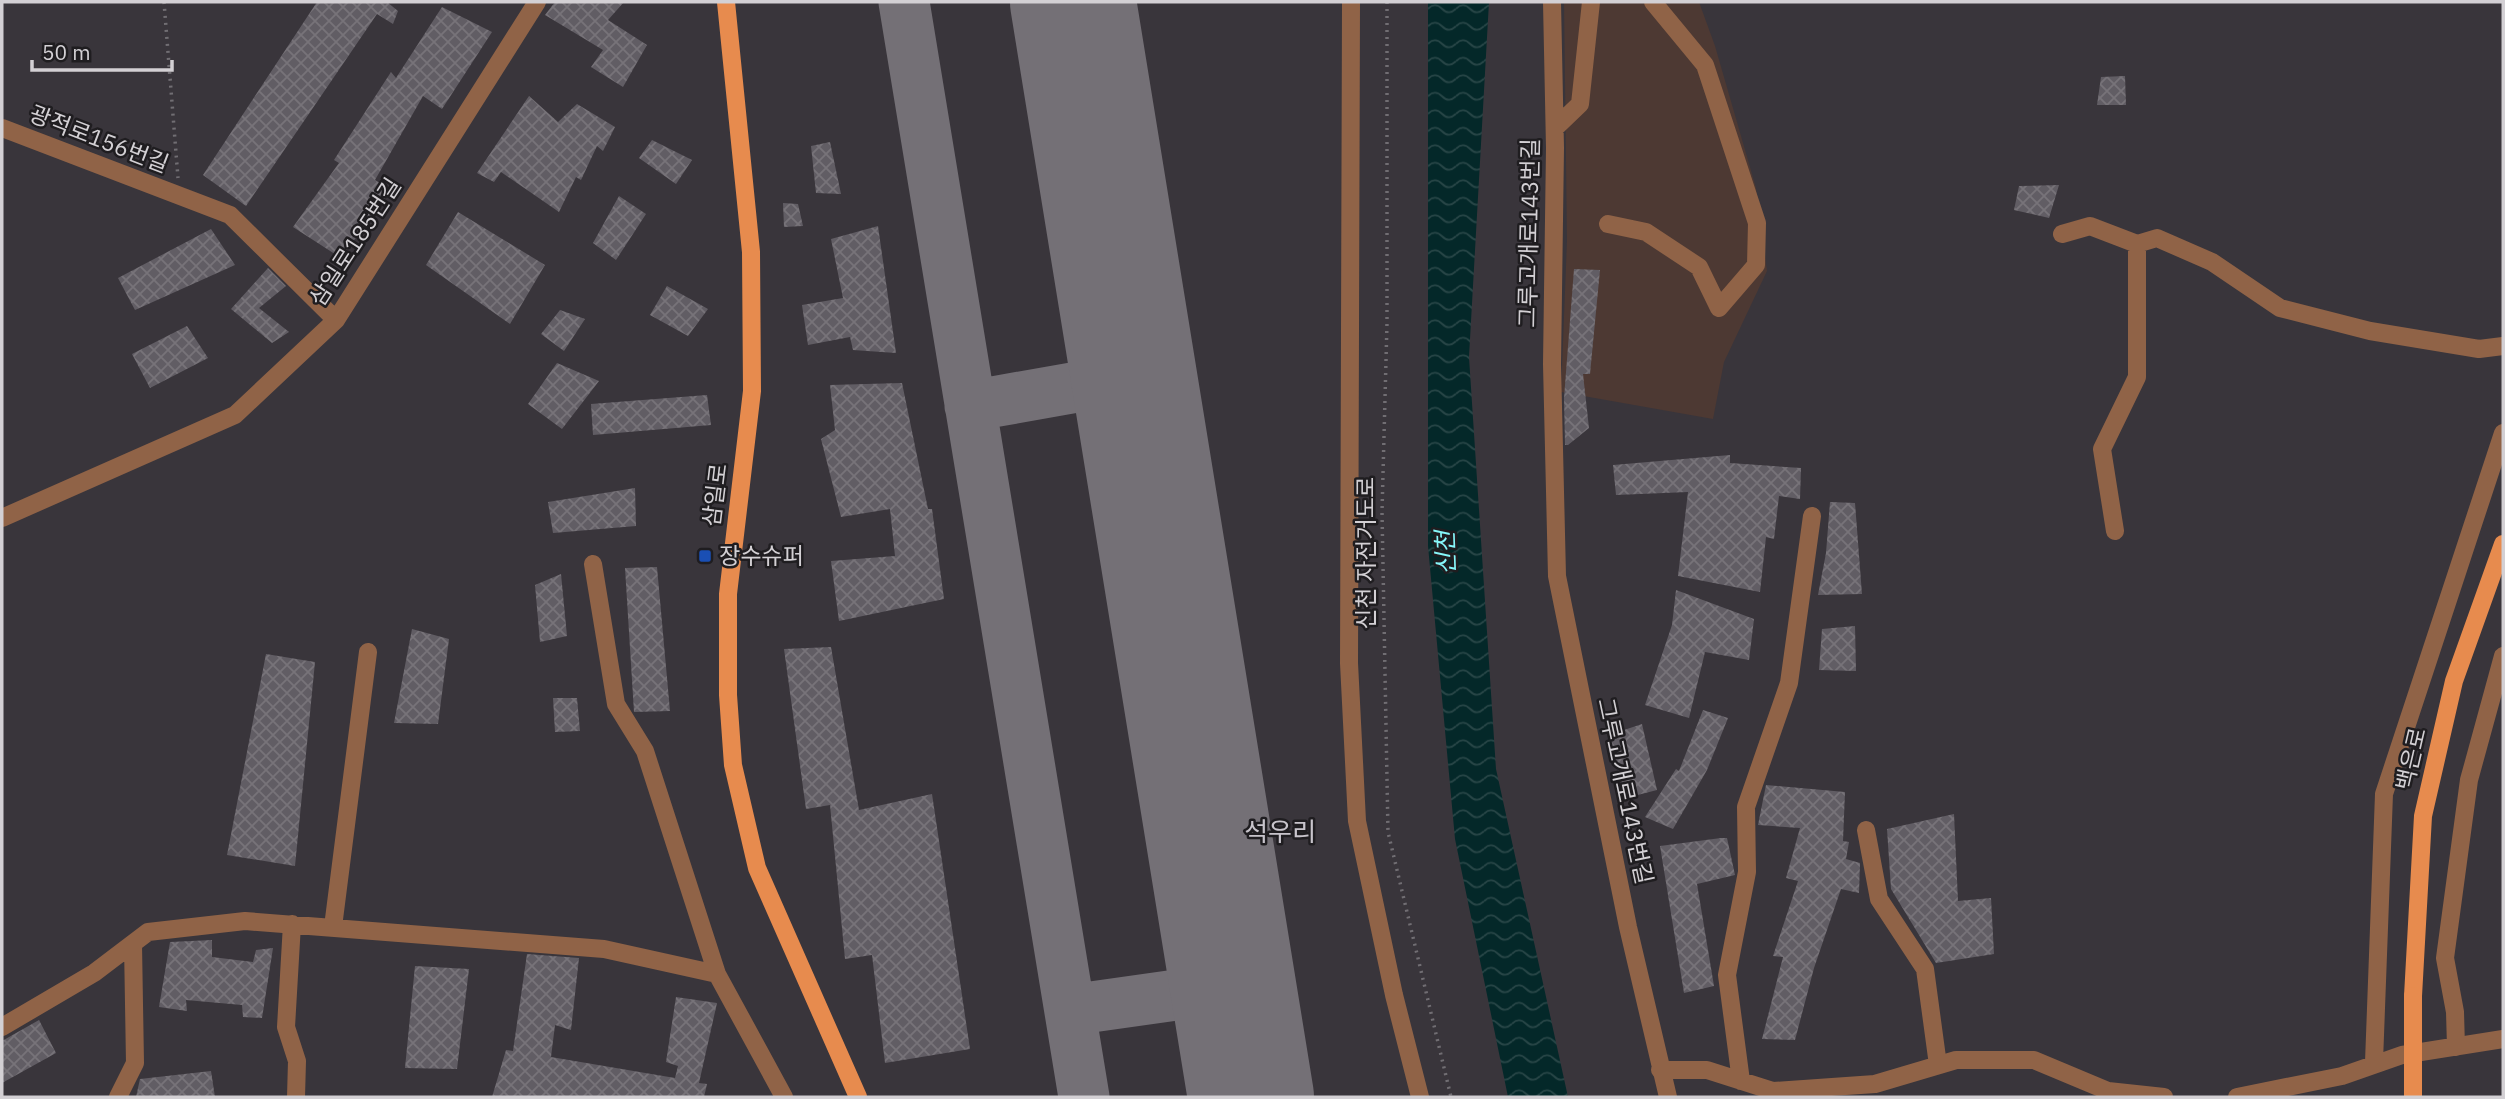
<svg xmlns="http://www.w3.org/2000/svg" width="2505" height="1099" viewBox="0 0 2505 1099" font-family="'IBM Plex Sans','Noto Sans KR',sans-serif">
  <defs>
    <pattern id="water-waves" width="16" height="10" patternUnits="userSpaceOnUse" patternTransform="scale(1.75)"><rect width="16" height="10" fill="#042829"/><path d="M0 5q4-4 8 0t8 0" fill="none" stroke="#284647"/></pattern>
    <pattern id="building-cross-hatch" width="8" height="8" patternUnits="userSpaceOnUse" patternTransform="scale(1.75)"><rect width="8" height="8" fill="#615d64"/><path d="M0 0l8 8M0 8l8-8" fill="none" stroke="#777379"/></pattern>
  </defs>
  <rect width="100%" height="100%" fill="#39353b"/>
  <path fill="#4d3933" d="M1564,2H1699L1715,46L1756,188L1767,271L1724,362L1713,419L1561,392L1567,241Z"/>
  <path fill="url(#water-waves)" d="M1428,2H1489L1469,357L1496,769L1568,1097H1508L1455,839L1428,546Z"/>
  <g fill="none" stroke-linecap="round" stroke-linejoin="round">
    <path stroke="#747076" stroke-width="51" d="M904,2L1084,1097
      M970,406L1134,377
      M1070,1010L1233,987"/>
    <path stroke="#747076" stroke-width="126" d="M1073,2L1251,1097"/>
  </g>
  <path fill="url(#building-cross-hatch)" d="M317,2H387L398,11L393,24L377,14L246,206L203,175Z
    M555,2H624L608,20L647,45L623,87L591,67L603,50L545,15Z
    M442,7L492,32L442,109L423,96L375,180L391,190L341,258L293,227L339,163L334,160L391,72L396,78Z
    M2125,76L2126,105H2097L2101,77Z
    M529,96L558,122L577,104L615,127L603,151L597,146L581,180L576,177L559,212L501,172L494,182L477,173Z
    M652,140L692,160L676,184L639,158Z
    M830,142L841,194L816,193L811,146Z
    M2059,185L2049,218L2014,210L2019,186Z
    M619,196L646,214L616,260L593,243Z
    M783,203L798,204L803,226L784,227Z
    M458,212L545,265L510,324L426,265Z
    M878,226L896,353L853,350L850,337L808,345L802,305L843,298L831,239Z
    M211,229L235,265L135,310L118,278Z
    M268,268L286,286L259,308L289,332L272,343L231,309Z
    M1574,269L1600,270L1590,374H1583L1589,428L1568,445H1565L1564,398Z
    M667,286L708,309L688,336L650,315Z
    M560,310L585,319L564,351L541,334Z
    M187,326L208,358L150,388L132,354Z
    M557,363L599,381L562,429L528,404Z
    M902,383L928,509H932L944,599L839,621L831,561L895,556L890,509L841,517L821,439L835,430L830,385Z
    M707,395L711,425L593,435L591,404Z
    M1730,455V463L1801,468L1800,499L1779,496L1774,539L1766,537L1760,592L1678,576L1688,492L1616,495L1613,465Z
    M635,488L636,526L553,533L548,502Z
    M1830,502L1855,503L1862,594L1818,595L1826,553Z
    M657,567L670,711L634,712L625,568Z
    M561,574L567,636L540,642L535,585Z
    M1676,590L1754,619L1749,660L1705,652L1689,718L1645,705L1672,625Z
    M1855,626L1856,671L1819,670L1822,629Z
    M412,629L449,639L438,724L394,723Z
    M831,647L859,810L932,794L970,1049L885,1063L872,955L845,959L830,805L806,809L784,649Z
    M266,654L315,662L295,866L227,855Z
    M553,698H577L580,731L555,732Z
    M1703,710L1728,718L1707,770L1673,829L1645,817L1676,769L1679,771Z
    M1642,724L1657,790L1626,798L1609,735Z
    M1766,785L1845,792L1843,841L1849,842L1846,859L1860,863L1859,893L1841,889L1814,968L1795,1040L1762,1039L1783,957L1773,956L1798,881L1786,878L1800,828L1758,825Z
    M1954,814L1958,901L1991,898L1994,954L1936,963L1891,889L1887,829Z
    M1721,838H1727L1735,875L1697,884L1714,986L1684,993L1660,846Z
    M212,940V957L253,962L256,950L273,948L262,1018L243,1017L242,1005L186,1000L187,1011L159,1007L170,942Z
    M527,954L579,958L571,1030L555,1025L551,1057L675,1078L678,1066L666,1062L676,997L717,1003L699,1083L707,1084L704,1097H492L506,1050L513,1051Z
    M415,966L469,969L457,1069L405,1068Z
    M39,1020L56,1053L2,1083V1041Z
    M211,1071L215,1097H136L140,1079Z"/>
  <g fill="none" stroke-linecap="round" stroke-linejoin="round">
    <path stroke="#716e73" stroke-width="3.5" stroke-dasharray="2 5" stroke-linecap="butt" d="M164,2L178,178
      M1387,2V323L1382,512L1388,832L1451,1097"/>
    <path stroke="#906347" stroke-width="18" d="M1351,2L1349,663L1357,821L1394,995L1420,1097
      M1552,2L1555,148L1552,364L1557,576L1628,927L1668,1097
      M2,128L230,215L336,320
      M1555,128L1580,104L1591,2
      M1608,224L1646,232L1699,267L1719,308L1756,265L1757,223L1705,65L1653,2
      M2062,234L2090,226L2137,244
      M2137,244L2157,238L2212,262L2280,308L2370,331L2479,349L2503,346
      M2,518L235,415L336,320L537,2
      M2115,531L2102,449L2137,377V244
      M593,564L616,704L645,751L717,974
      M1866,830L1879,899L1925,969L1938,1065
      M292,924L286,1027L297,1061L296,1097
      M333,927L368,652
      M2,1027L94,973L148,932L245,921L604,949L717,974L784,1097
      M2456,1047L2455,1012L2445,958L2469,780L2503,656
      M2374,1062L2384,794L2503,433
      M1660,1070H1707L1773,1091L1875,1084L1956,1060H2034L2108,1091L2164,1097
      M1741,1081L1727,975L1747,872L1746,807L1789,683L1812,516
      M118,1097L135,1063L133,944
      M2237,1097L2342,1076L2402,1055L2503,1039"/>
    <path stroke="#e78b4e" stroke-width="18" d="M726,2L751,252L752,391L728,594V695L733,765L757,868L858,1097
      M2413,996L2423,816L2454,681L2503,544"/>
    <path stroke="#e78b4e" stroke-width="18" d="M2413,1097V996"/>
  </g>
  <rect fill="#1a4fb4" stroke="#1f1d20" stroke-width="2.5" x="698" y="549" width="14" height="14" rx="3.5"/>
  <g text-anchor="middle" stroke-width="5" stroke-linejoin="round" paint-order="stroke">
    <g font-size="23" fill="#d3d0d4" stroke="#1f1d20">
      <text transform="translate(99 139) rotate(21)" y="8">광적로156번길</text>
      <text transform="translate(1529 233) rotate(-89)" y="8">그루고개로143번길</text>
      <text transform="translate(355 242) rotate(-57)" y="8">삼일로185번길</text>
      <text transform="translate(715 495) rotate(-83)" y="8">삼일로</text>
      <text transform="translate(1366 553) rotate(-90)" y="8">신천 자전거도로</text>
      <text transform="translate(2411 759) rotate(-77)" y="8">백은로</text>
      <text transform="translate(1625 791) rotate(78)" y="8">그루고개로143번길</text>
    </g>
    <g font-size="23" fill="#d3d0d4" stroke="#1f1d20" text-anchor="start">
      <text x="719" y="564">장수슈퍼</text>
    </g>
    <g font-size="24" font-style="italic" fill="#86f7fa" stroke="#1f1d20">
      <text transform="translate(1446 553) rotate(-92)" y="8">신천</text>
    </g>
    <g font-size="26" fill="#c8c4cb" stroke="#1f1d20">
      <text x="1280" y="841">석우리</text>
    </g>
  </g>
  <rect width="2505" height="1099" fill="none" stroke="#d3d0d4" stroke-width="7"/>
  <path d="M32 60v10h140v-10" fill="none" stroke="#d3d0d4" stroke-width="3.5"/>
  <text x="42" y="60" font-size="21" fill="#d3d0d4" stroke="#1f1d20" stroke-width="5" paint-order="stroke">50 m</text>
</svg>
